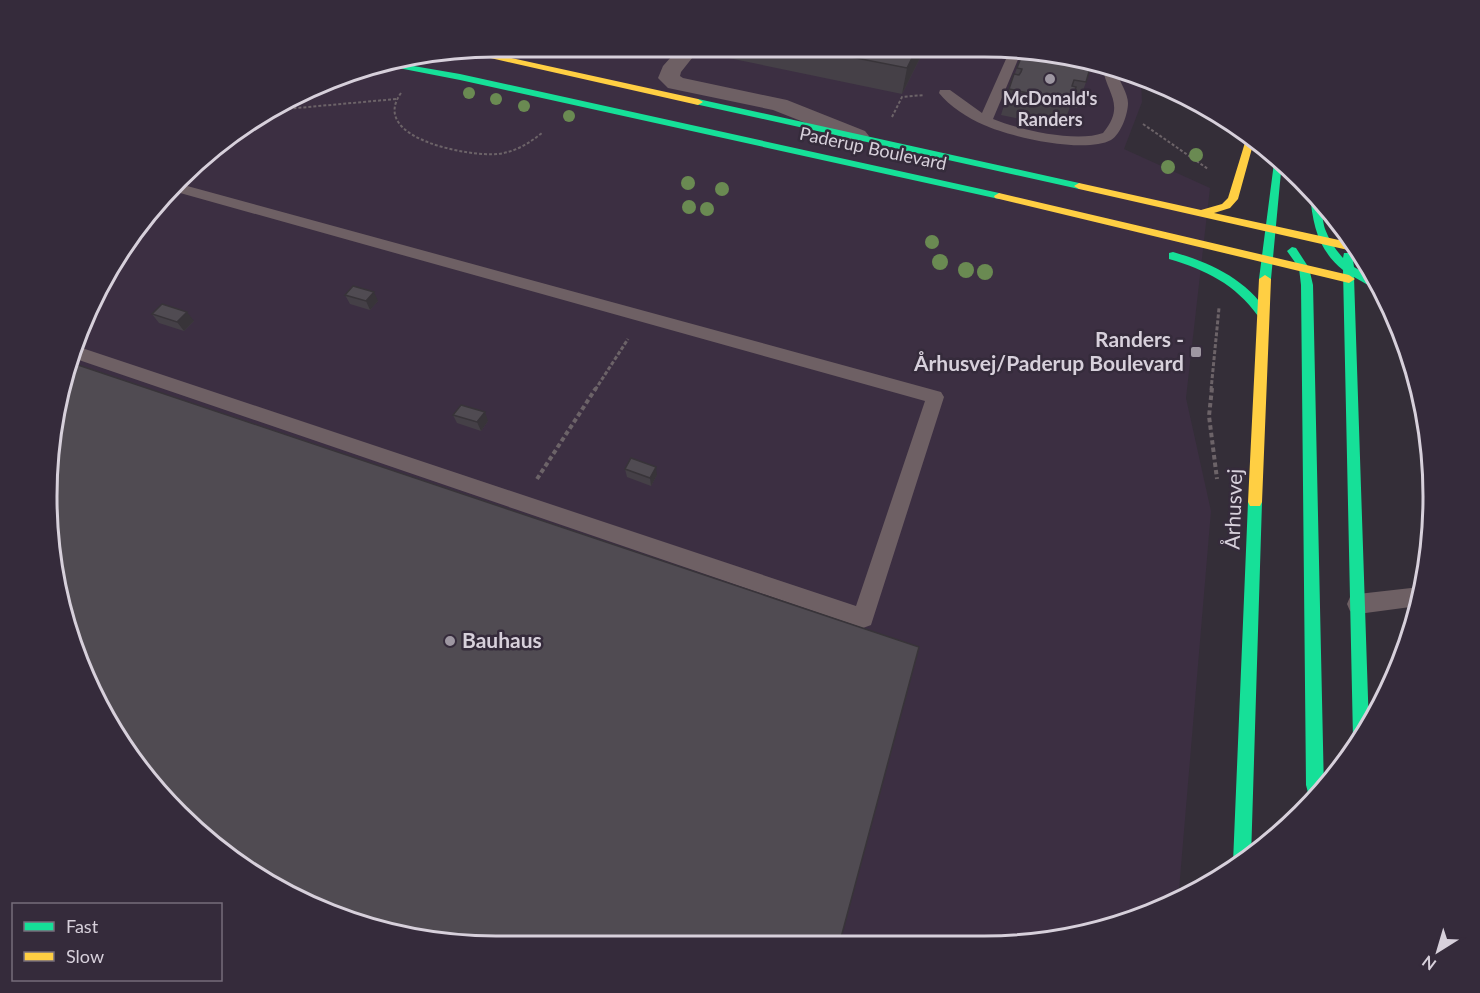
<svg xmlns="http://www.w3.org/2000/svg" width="1480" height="993" viewBox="0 0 1480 993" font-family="Lato,sans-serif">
  <rect width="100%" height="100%" fill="#342e38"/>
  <path fill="#3c2f42" d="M497,47L1043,50L1141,80L1142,102L1124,149L1210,188L1186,398L1211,511L1178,902L1100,931L1013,946L437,943L47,467L81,325L140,222L246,123L352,70Z"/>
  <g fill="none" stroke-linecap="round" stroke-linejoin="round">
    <path stroke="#6c6368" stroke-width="2" stroke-dasharray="3 2" stroke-linecap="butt" d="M614,52L618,47
      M350,72L361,74
      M401,93C368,139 471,157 498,154C515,152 530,143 543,132
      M264,114L286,109L396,99
      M892,117L902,97L924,95
      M1143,124L1208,169"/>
    <path stroke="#6c6368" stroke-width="3" stroke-dasharray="4 2" stroke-linecap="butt" d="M595,390L628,339
      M1211,390L1219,308"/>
    <path stroke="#6c6368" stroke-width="4" stroke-dasharray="4.5 3" stroke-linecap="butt" d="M1212,388L1209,416L1217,479
      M537,479L596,388"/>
    <path fill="#6e6064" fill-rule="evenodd" d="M1010,50H1022L993,119C1019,130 1077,143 1103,133C1126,105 1107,94 1103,69L1116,73C1120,81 1128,94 1128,103C1128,114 1121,134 1111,140C1085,154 1010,137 984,125C968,118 949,106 939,93L940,90H950L982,113Z
      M180,184L941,392L944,397L871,625L863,628L73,358L76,346L856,606L925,401L173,191Z
      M1420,587H1422L1418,606L1358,614L1350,611L1347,604L1350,597L1358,594Z"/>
    <path fill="#6e6064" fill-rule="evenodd" d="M679,48H700L681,72L680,76L683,78L787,100L865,131L869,136L865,141L857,143L773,110L668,88L658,78L663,66Z"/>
    <path fill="#16e098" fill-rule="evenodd" d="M396,63L460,74L999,193L1004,196L999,199L460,80L383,65Z
      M698,99L1079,183L1084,186L1079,189L695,104V100Z
      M1275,155L1282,161L1271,279L1265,283L1259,279Z
      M1312,193C1323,204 1321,214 1325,229C1329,240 1335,249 1343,258L1344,253H1352L1354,267L1376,280L1382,289H1375L1354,277L1369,728L1357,744L1353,738L1343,270C1318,250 1313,225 1310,195Z
      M1292,247L1296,248L1309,268L1313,285L1324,791L1311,804L1306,785L1301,285L1299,268L1287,251Z
      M1173,252C1211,263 1246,279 1268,313L1266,316H1258C1235,284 1206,270 1169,259V253Z
      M1255,496L1260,498L1262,502L1251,858L1235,867L1233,863L1248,502L1250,498Z"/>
    <path fill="#ffcf43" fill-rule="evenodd" d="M475,50L698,99L703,102L698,105L464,52Z
      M1247,136L1254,141L1238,199L1230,208L1214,213L1348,242L1353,246L1352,248L1348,250L1079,189L1074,186L1079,183L1201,210L1222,204L1228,198Z
      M999,193L1349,275L1355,279L1349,283L995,198L994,196Z
      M1265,275L1271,279L1262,502L1260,506H1250L1248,502L1259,279Z"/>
  </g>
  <g fill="#6a8a52">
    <circle cx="469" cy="93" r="6"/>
    <circle cx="496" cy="99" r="6"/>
    <circle cx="524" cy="106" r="6"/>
    <circle cx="569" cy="116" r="6"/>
    <circle cx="1196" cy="155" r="7"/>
    <circle cx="1168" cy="167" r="7"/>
    <circle cx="688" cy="183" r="7"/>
    <circle cx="722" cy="189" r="7"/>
    <circle cx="689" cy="207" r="7"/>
    <circle cx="707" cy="209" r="7"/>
    <circle cx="932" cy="242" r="7"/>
    <circle cx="940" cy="262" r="8"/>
    <circle cx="966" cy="270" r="8"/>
    <circle cx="985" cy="272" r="8"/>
  </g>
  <path fill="#454047" d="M714,48L924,50L902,94L714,55Z
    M1017,68L1086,82L1077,108L1070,107L1062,128L1001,115L1009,89Z
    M345,295L378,301L370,310L350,304Z
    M152,314L194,321L184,331L159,323Z
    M453,415L488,421L481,431L457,423Z
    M625,469L657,475L651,486L627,477Z"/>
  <path fill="#383439" d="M916,50H924L902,94L907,68Z
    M374,292L378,301L370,310L366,301Z
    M187,312L194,321L184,331L177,322Z
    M485,412L488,421L481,431L477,422Z
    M656,467L657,475L651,486L650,478Z"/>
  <path fill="#504b52" stroke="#383439" stroke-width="1.5" d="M810,49L916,50L907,68Z
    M1024,50H1043L1091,65L1086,82L1074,80L1072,86L1076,87L1072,102L1009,89L1014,74L1019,75L1021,72L1022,69L1017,68Z
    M353,286L374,292L366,301L345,295Z
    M162,304L187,312L177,322L152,314Z
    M72,363L919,647L839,945L437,943L298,900L200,835L107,722L62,613L47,467Z
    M461,405L485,412L477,422L453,415Z
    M631,458L656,467L650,478L625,469Z"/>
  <g fill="#9e97a2" stroke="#352b3b" stroke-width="2">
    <circle cx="1050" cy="79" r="6"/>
    <rect x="1190" y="346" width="12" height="12" rx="3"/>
    <circle cx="450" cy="641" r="6"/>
  </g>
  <g text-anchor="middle" stroke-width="5" stroke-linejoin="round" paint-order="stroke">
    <g font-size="18" font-weight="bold" fill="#d7d0db" stroke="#352b3b">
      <text x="1050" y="105">McDonald's<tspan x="1050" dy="21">Randers</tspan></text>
    </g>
    <g font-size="18" fill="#d7d0db" stroke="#352b3b">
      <text transform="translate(873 149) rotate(12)" y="6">Paderup Boulevard</text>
    </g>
    <g font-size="21" font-weight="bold" fill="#d7d0db" stroke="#352b3b" text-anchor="end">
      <text x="1184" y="347">Randers -<tspan x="1184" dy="24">Århusvej/Paderup Boulevard</tspan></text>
      <text x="462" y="648" text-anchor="start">Bauhaus</text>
    </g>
    <g font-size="21" fill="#d7d0db" stroke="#352b3b">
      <text transform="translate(1234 509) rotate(-88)" y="7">Århusvej</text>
    </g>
  </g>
  <path d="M0 0H1480V993H0ZM496 57H984A439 439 0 0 1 1423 496V497A439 439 0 0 1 984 936H496A439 439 0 0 1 57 497V496A439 439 0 0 1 496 57Z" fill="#352b3b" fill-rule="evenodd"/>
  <path fill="none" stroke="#d7d0db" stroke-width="3" d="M496 57H984A439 439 0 0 1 1423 496V497A439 439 0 0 1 984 936H496A439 439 0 0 1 57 497V496A439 439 0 0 1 496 57Z"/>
  <rect x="12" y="903" width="210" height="78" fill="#352b3b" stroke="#766d7b" stroke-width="1.5"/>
  <rect x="24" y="922" width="30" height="9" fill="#16e098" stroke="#766d7b" stroke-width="1.5"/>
  <text x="66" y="933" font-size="18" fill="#d7d0db">Fast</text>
  <rect x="24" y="952" width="30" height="9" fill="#ffcf43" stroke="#766d7b" stroke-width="1.5"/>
  <text x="66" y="963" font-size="18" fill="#d7d0db">Slow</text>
  <g transform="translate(1438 951) rotate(217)" stroke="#352b3b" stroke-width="4.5" paint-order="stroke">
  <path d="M0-4.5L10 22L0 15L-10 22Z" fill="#d7d0db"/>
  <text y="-9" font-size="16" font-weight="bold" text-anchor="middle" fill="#d7d0db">N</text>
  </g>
</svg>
